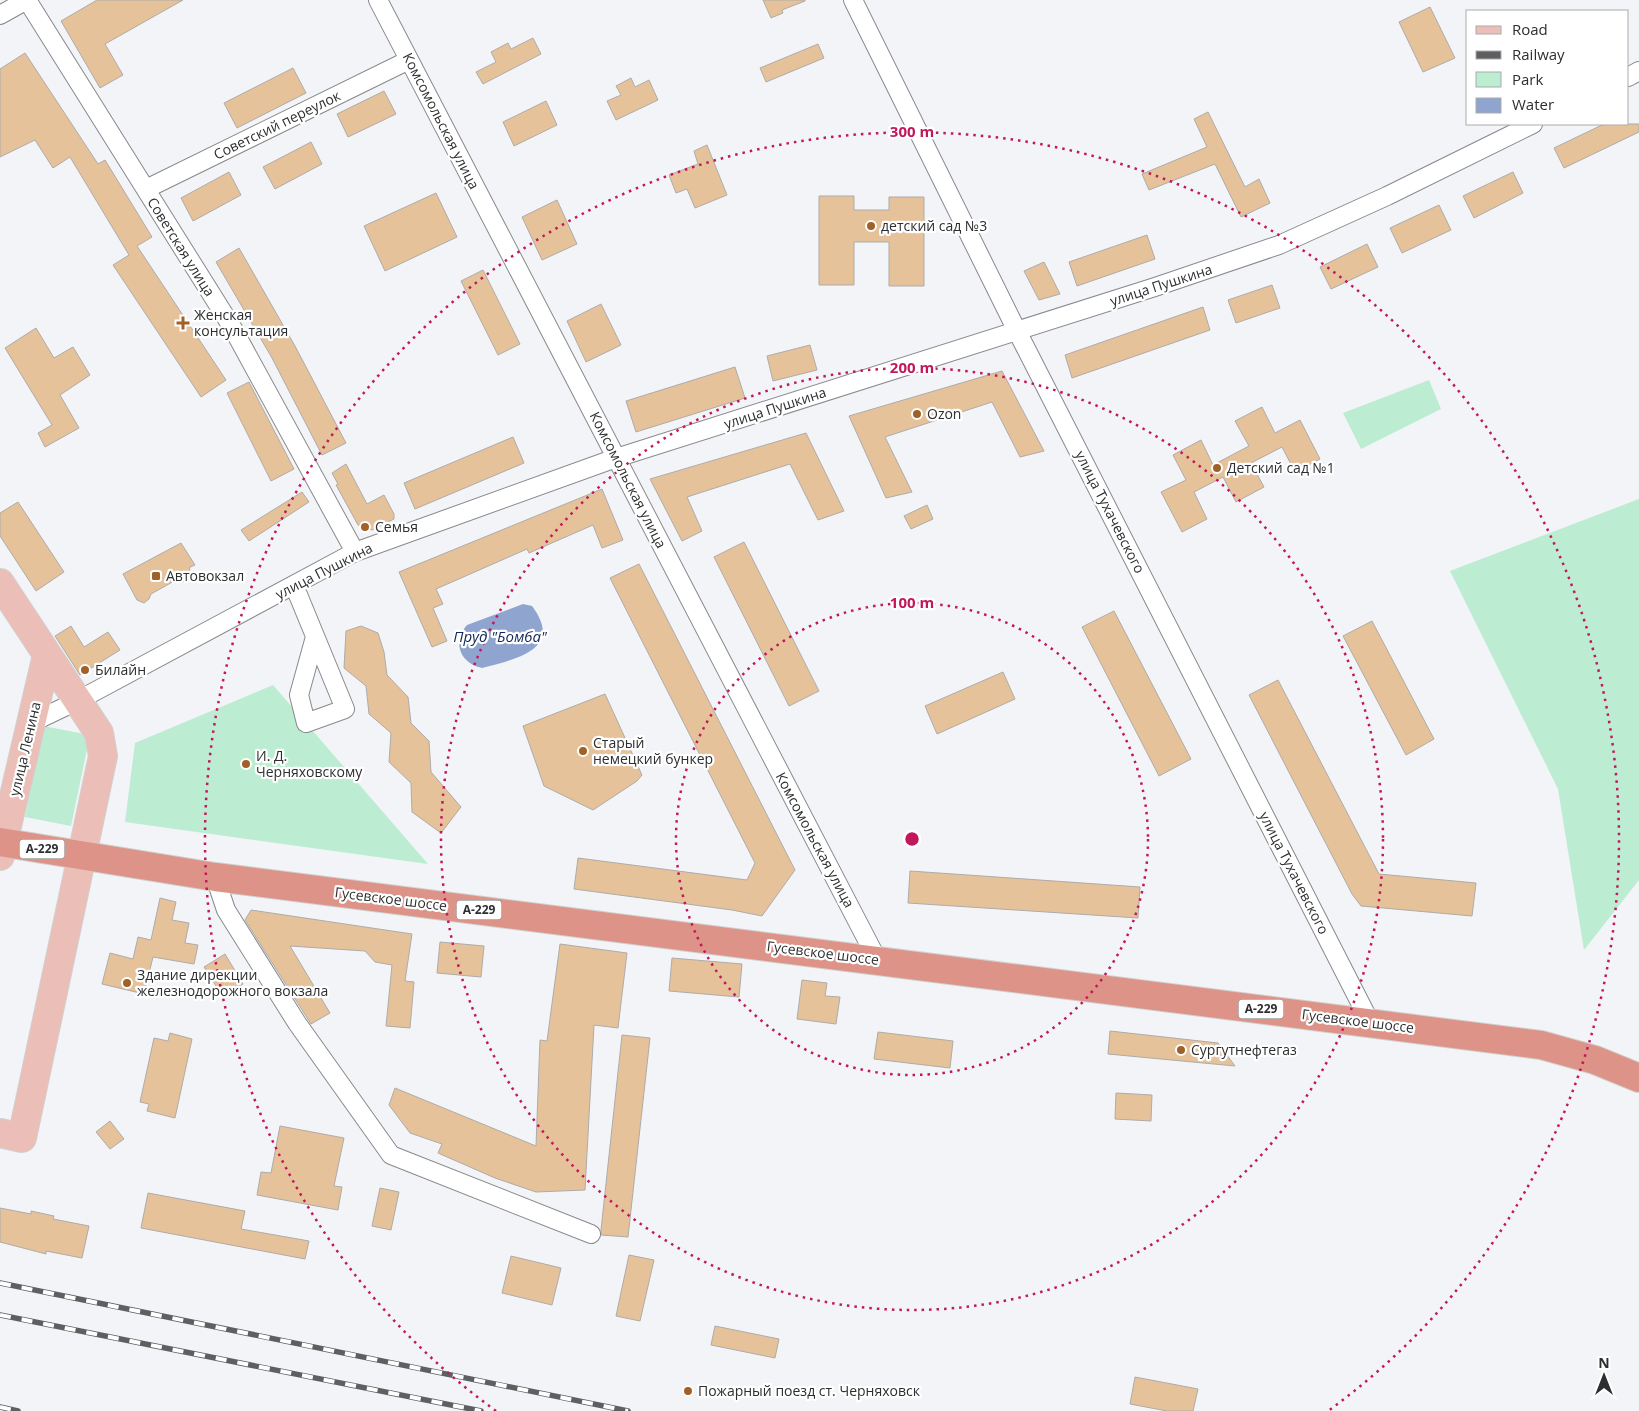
<svg xmlns="http://www.w3.org/2000/svg" width="1639" height="1411" viewBox="0 0 1639 1411" font-family="'Open Sans',sans-serif">
  <rect width="100%" height="100%" fill="#f2f4f7"/>
  <path fill="#bcecd1" d="M1429,380L1441,409L1361,449L1343,413Z
    M1639,499V880L1584,950L1558,789L1450,571Z
    M273,685L428,864L125,822L135,743Z
    M43,726L90,735L71,826L25,817Z"/>
  <path fill="#8fa4ce" d="M523,604L532,606C565,650 515,659 482,668C460,663 452,643 467,625Z"/>
  <path fill="#e6c29b" stroke="#aeaba9" d="M97,0H183L105,44L123,75L100,88L61,21Z
    M763,0H805V1L782,10L783,13L771,18Z
    M1430,7L1455,58L1423,72L1399,22Z
    M533,38L541,54L483,84L476,72L496,62L491,52L508,43L511,49Z
    M818,44L824,58L766,82L760,68Z
    M25,53L98,164L105,160L152,237L137,246L226,380L201,397L113,265L129,255L70,157L53,168L35,140L0,157V69Z
    M293,68L306,93L237,128L224,103Z
    M631,78L635,87L649,80L658,100L616,120L607,101L621,95L616,86Z
    M384,91L396,114L348,137L337,114Z
    M546,101L557,125L514,146L503,122Z
    M1208,112L1245,187L1259,179L1270,203L1241,217L1215,164L1149,190L1142,174L1207,147L1194,119Z
    M1604,124H1639V132L1564,168L1554,148Z
    M311,142L322,164L275,189L263,167Z
    M707,145L727,195L695,208L687,189L676,193L669,175L698,164L694,151Z
    M229,172L241,195L193,221L181,198Z
    M1513,172L1523,193L1474,218L1463,196Z
    M436,193L457,237L385,271L364,226Z
    M819,196H854V210H889V197H924V286H889V242H854V285H819Z
    M557,200L577,244L542,260L522,217Z
    M1439,205L1451,230L1402,253L1390,228Z
    M1147,235L1155,259L1077,286L1069,262Z
    M1367,244L1378,267L1331,289L1320,267Z
    M239,248L295,346L346,443L322,455L272,358L216,262Z
    M1044,262L1060,294L1039,300L1024,271Z
    M483,270L520,344L498,355L461,281Z
    M1272,285L1280,308L1236,323L1228,300Z
    M601,304L621,345L586,362L567,321Z
    M1203,307L1210,330L1072,378L1065,355Z
    M36,328L54,358L73,347L90,375L60,395L79,428L45,447L38,433L52,425L5,348Z
    M810,345L817,370L773,381L767,356Z
    M735,367L745,398L636,432L626,401Z
    M1002,371L1044,451L1020,457L992,402L885,437L912,492L886,498L849,416Z
    M249,382L294,469L271,481L227,393Z
    M1262,407L1275,433L1300,420L1320,459L1295,472L1282,447L1251,463L1264,487L1236,502L1223,477L1194,492L1207,519L1182,532L1161,492L1186,480L1173,455L1201,440L1213,465L1249,446L1235,421Z
    M806,433L844,511L818,520L790,464L687,497L702,531L682,541L650,479Z
    M513,437L524,463L415,509L404,483Z
    M346,464L367,504L384,495L394,514V519L372,530L358,525L336,485L338,484L332,473Z
    M602,489L623,540L602,548L593,525L529,553L527,549L436,589L443,604L433,608L447,641L432,647L399,572Z
    M302,492L309,502L249,541L241,530Z
    M18,502L64,572L36,591L0,536V513Z
    M927,505L933,519L911,529L904,516Z
    M744,542L819,691L789,706L714,557Z
    M181,543L195,565L190,567L188,579L182,582L176,580L151,594L149,599L144,603L137,600L123,574Z
    M639,564L795,870L762,916L732,910L574,889L578,858L747,880L755,863L610,578Z
    M1114,611L1191,759L1159,776L1082,627Z
    M1372,621L1434,739L1406,755L1343,636Z
    M71,626L84,647L108,632L120,650L80,675L55,636Z
    M361,626L378,633L384,652L387,675L408,697L411,723L429,741L431,772L461,807L441,833L412,812L411,783L389,762L391,733L369,714L366,686L344,668L346,631Z
    M1003,672L1015,699L937,734L925,706Z
    M1278,680L1379,874L1476,883L1472,916L1361,906L1352,894L1249,695Z
    M605,694L642,775L637,781L593,810L544,786L523,726Z
    M910,871L1140,887L1138,918L908,903Z
    M160,898L176,902L172,920L189,923L185,943L198,945L194,964L153,957L144,994L102,984L110,953L133,959L138,937L151,940Z
    M251,910L412,934L405,981L414,982L410,1028L386,1026L392,965L375,962L365,951L290,946L330,1013L311,1024L245,920Z
    M440,942L484,946L481,977L437,973Z
    M560,944L627,953L618,1028L594,1025L585,1190L536,1192L495,1178L438,1153L442,1144L410,1133L389,1105L395,1088L536,1146L540,1040L547,1041Z
    M225,954L243,984L223,997L204,967Z
    M672,958L742,964L739,997L669,991Z
    M802,980L827,983L825,996L840,997L836,1024L797,1019Z
    M1110,1031L1218,1043L1235,1066L1108,1054Z
    M878,1032L953,1041L950,1068L874,1059Z
    M170,1033L192,1039L175,1118L147,1111L149,1104L140,1102L154,1038L168,1041Z
    M622,1035L650,1038L628,1237L601,1235V1230Z
    M1116,1093L1152,1095L1151,1121L1115,1119Z
    M110,1121L124,1139L110,1149L96,1132Z
    M280,1126L344,1138L334,1186L342,1187L338,1210L257,1195L261,1172L271,1173Z
    M380,1188L399,1192L391,1230L372,1226Z
    M148,1193L245,1211L241,1229L309,1241L305,1259L141,1228Z
    M0,1208L31,1214V1211L54,1216L53,1219L89,1226L82,1258L46,1251V1254L0,1242Z
    M629,1255L654,1260L640,1321L616,1316Z
    M511,1256L561,1268L552,1305L502,1293Z
    M715,1326L779,1339L775,1358L711,1345Z
    M1135,1377L1198,1389L1193,1411H1167L1130,1404Z"/>
  <g fill="none" stroke-linecap="round" stroke-linejoin="round">
    <g stroke="#87898c" stroke-width="20">
      <path id="street" d="M27,0L232,327L355,552
        M378,0L878,961
        M853,0L1017,331L1370,1022
        M0,15L27,0
        M1628,77L1639,71
        M146,189L409,60
        M294,585L345,709L306,723L299,695L315,637
        M31,723L77,701L355,552L616,458L1155,287L1279,245L1387,196L1533,124
        M215,877L226,910L297,1023L391,1155L591,1234"/>
    </g>
    <g stroke="#d1d1d1" stroke-width="30">
      <path id="primary" d="M0,583L99,733L103,756L22,1138L0,1133
        M0,856L47,655"/>
    </g>
    <g stroke="#d1d1d1" stroke-width="30">
      <path id="highway" d="M0,842L215,877L1541,1045L1595,1060L1639,1078"/>
    </g>
    <use href="#street" stroke="#fff" stroke-width="18"/>
    <use href="#primary" stroke="#ebbeb7" stroke-width="28"/>
    <use href="#highway" stroke="#dd9387" stroke-width="28"/>
    <g stroke="#5e5f61" stroke-width="5.5">
      <path id="rail" d="M0,1283L628,1411
        M0,1315L481,1411
        M0,1407L18,1411"/>
    </g>
    <use href="#rail" stroke="#fff" stroke-width="4" stroke-dasharray="11" stroke-linecap="butt"/>
  </g>
  <g fill="none" stroke="#c2185b" stroke-width="2.5" stroke-dasharray="2.5 5">
    <circle cx="912" cy="839" r="236"/>
    <circle cx="912" cy="839" r="471"/>
    <path d="M496 1411A707 707 0 1 1 1328 1411"/>
  </g>
  <g fill="#a06129" stroke="#fff" stroke-width="2">
    <circle cx="871" cy="226" r="5"/>
    <path d="M180.5 315.5h5v5h5v5h-5v5h-5v-5h-5v-5h5z"/>
    <circle cx="917" cy="414" r="5"/>
    <circle cx="1217" cy="468" r="5"/>
    <circle cx="365" cy="527" r="5"/>
    <rect x="151" y="571" width="10" height="10" rx="2.5"/>
    <circle cx="85" cy="670" r="5"/>
    <circle cx="583" cy="751" r="5"/>
    <circle cx="246" cy="764" r="5"/>
    <circle cx="127" cy="983" r="5"/>
    <circle cx="1181" cy="1050" r="5"/>
    <circle cx="688" cy="1391" r="5"/>
  </g>
  <g text-anchor="middle" stroke-width="4.5" stroke-linejoin="round" paint-order="stroke">
    <g fill="#fff" stroke="#6c6d6d" stroke-width="1">
      <rect x="19.5" y="839.5" width="45" height="19" rx="4"/>
      <rect x="456.5" y="900.5" width="45" height="19" rx="4"/>
      <rect x="1238.5" y="999.5" width="45" height="19" rx="4"/>
    </g>
    <g font-size="12" font-weight="bold" fill="#2d2e2f">
      <text x="42" y="853">А-229</text>
      <text x="479" y="914">А-229</text>
      <text x="1261" y="1013">А-229</text>
    </g>
    <g font-size="14" fill="#2d2e2f" stroke="#fff">
      <text transform="translate(441 121) rotate(63)" y="5">Комсомольская улица</text>
      <text transform="translate(277 125) rotate(-26)" y="5">Советский переулок</text>
      <text transform="translate(181 247) rotate(58)" y="5">Советская улица</text>
      <text transform="translate(1161 285) rotate(-18)" y="5">улица Пушкина</text>
      <text transform="translate(775 408) rotate(-18)" y="5">улица Пушкина</text>
      <text transform="translate(628 480) rotate(63)" y="5">Комсомольская улица</text>
      <text transform="translate(1110 512) rotate(63)" y="5">улица Тухачевского</text>
      <text transform="translate(324 571) rotate(-27)" y="5">улица Пушкина</text>
      <text transform="translate(25 749) rotate(-77)" y="5">улица Ленина</text>
      <text transform="translate(815 840) rotate(62)" y="5">Комсомольская улица</text>
      <text transform="translate(1294 873) rotate(63)" y="5">улица Тухачевского</text>
      <text transform="translate(391 899) rotate(7)" y="5">Гусевское шоссе</text>
      <text transform="translate(823 953) rotate(7)" y="5">Гусевское шоссе</text>
      <text transform="translate(1358 1021) rotate(7)" y="5">Гусевское шоссе</text>
    </g>
    <g font-size="14" fill="#2d2e2f" stroke="#fff" text-anchor="start">
      <text x="881" y="231">детский сад №3</text>
      <text x="194" y="320">Женская<tspan x="194" dy="16">консультация</tspan></text>
      <text x="927" y="419">Ozon</text>
      <text x="1227" y="473">Детский сад №1</text>
      <text x="375" y="532">Семья</text>
      <text x="166" y="581">Автовокзал</text>
      <text x="95" y="675">Билайн</text>
      <text x="593" y="748">Старый<tspan x="593" dy="16">немецкий бункер</tspan></text>
      <text x="256" y="761">И. Д.<tspan x="256" dy="16">Черняховскому</tspan></text>
      <text x="137" y="980">Здание дирекции<tspan x="137" dy="16">железнодорожного вокзала</tspan></text>
      <text x="1191" y="1055">Сургутнефтегаз</text>
      <text x="698" y="1396">Пожарный поезд ст. Черняховск</text>
    </g>
    <g font-size="15" font-style="italic" fill="#12265a" stroke="#fff">
      <text x="500" y="642">Пруд "Бомба"</text>
    </g>
  </g>
  <circle cx="912" cy="839" r="8" fill="#c2185b" stroke="#fff" stroke-width="2.5"/>
  <g font-size="15" text-anchor="middle" font-weight="bold" fill="#c2185b" stroke="#fff" stroke-width="4.5" stroke-linejoin="round" paint-order="stroke">
    <text x="912" y="137">300 m</text>
    <text x="912" y="373">200 m</text>
    <text x="912" y="608">100 m</text>
  </g>
  <rect x="1466" y="10" width="162" height="115" fill="#ffffff" stroke="#ababac"/>
  <rect x="1476" y="26" width="25" height="8" fill="#ebbeb7" stroke="#ababac"/>
  <text x="1512" y="35" font-size="15" fill="#2d2e2f">Road</text>
  <rect x="1476" y="51" width="25" height="8" fill="#5e5f61" stroke="#ababac"/>
  <text x="1512" y="60" font-size="15" fill="#2d2e2f">Railway</text>
  <rect x="1476" y="72" width="25" height="15" fill="#bcecd1" stroke="#ababac"/>
  <text x="1512" y="85" font-size="15" fill="#2d2e2f">Park</text>
  <rect x="1476" y="98" width="25" height="15" fill="#8fa4ce" stroke="#ababac"/>
  <text x="1512" y="110" font-size="15" fill="#2d2e2f">Water</text>
  <g transform="translate(1604 1376)" stroke="#ffffff" stroke-width="4" paint-order="stroke">
  <path d="M0-4L9 19L0 12L-9 19Z" fill="#2d2e2f"/>
  <text y="-8" font-size="14" font-weight="bold" text-anchor="middle" fill="#2d2e2f">N</text>
  </g>
</svg>
